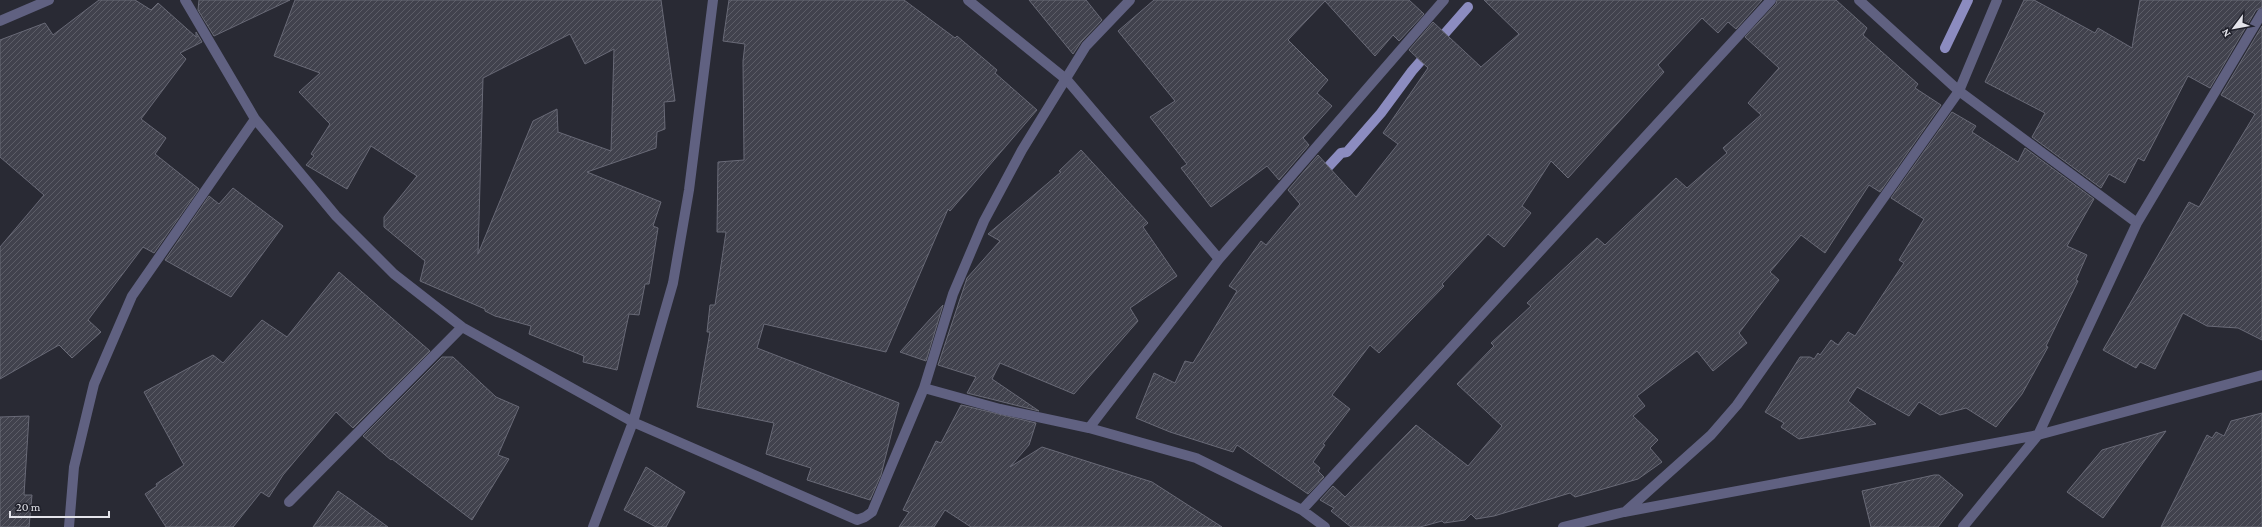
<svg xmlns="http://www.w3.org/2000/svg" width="2262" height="527" viewBox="0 0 2262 527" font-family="'Crimson Pro',serif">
  <defs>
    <pattern id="building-hatch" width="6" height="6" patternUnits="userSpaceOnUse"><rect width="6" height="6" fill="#41424d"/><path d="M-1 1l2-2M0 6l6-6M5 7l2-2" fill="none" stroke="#5c5d67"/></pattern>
  </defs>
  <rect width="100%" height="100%" fill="#292a34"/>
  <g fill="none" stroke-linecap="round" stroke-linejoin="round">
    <path stroke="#8c8cc0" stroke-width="10" d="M1945,48L1968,0
      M1329,166L1341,153L1347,152L1381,113L1412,71L1468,7"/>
  </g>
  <path fill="url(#building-hatch)" stroke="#696a77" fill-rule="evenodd" d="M99,0H135L151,10L158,3L196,37V32L202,42L180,53L186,59L141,119L166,138L155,154L199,189L154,253L143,247L88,320L101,332L72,358L59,345L0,379V247L44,195L0,157V40L45,23L53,35Z
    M199,0H290L214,36L198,10Z
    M295,0H661L675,101L664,102L665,129L657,132L656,148L587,172L661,202L653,226L658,228L649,284H645L639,315L629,314L617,370L583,362L584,356L529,334L531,326L495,316L485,311V309L420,281L425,261L384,227V217L417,176L371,146L347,189L306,165L314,156L311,154L330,124L299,92L320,73L274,56ZM570,34L585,64L614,49L611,151L558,132L557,109L533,121L478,254L483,78Z
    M729,0H904L955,38L957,36L997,70L995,73L1037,110L950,211L948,209L886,352L764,324L757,348L899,403L881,475L870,500L807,480L811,468L766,454L774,423L697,407L710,332H707L710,305H715L726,232H717L718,162L744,160L743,61L745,44L723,41Z
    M1029,0H1086L1102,20L1081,42L1073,54Z
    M1154,0H1409L1424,14L1399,41L1393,35L1375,56L1325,1L1288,40L1328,80L1317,93L1332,106L1303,138L1309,145L1279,180L1267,166L1211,207L1181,168L1187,164L1150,117L1175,101L1118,31Z
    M1484,0H1762L1736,29L1728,22L1718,33L1702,18L1658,65L1664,72L1568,178L1551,161L1522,206L1531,213L1504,247L1488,234L1442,284L1444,286L1379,353L1370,345L1332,395L1350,409L1323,444L1325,445L1313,462L1320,468L1318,471L1324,477L1308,494L1237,445L1233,452L1170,432L1136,418L1154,373L1175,383L1185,361L1193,363L1237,291L1229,286L1261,241L1266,245L1300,204L1288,190L1318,155L1356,197L1398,144L1383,133L1428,68L1409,50L1433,22L1481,67L1519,34Z
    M1777,0H1836L1867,28L1863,35L1918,84L1915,88L1941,105L1880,192L1869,185L1825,253L1801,235L1770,272L1779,280L1739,333L1747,343L1713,371L1697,351L1637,396L1645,406L1633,416L1658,440L1650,448L1662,462L1638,479L1575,497L1570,493L1494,516L1476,519L1471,514L1465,520L1444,523L1442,521L1420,527H1351L1331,511L1334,508L1320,500L1333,486L1345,497L1416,425L1468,466L1502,426L1457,384L1494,346L1491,343L1531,306L1527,303L1597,238L1605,245L1676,178L1687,188L1727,153L1723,148L1761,115L1748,103L1779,68L1745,37L1776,4Z
    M2024,0H2034L2095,33L2098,28L2132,48L2140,0H2262V7L2256,10L2210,88L2188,76L2144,161L2138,158L2125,183L2109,174L2101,188L2032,137L2045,113L1985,82Z
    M2262,26V340L2238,328L2207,326L2183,313L2155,369L2140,362L2136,368L2103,350L2189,202L2199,207L2255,114L2221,95Z
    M1952,112L1976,126L1972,132L2018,162L2025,148L2094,199L2067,246L2087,255L2076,280L2078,281L2046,346L2048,347L2022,394L1996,427L1966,408L1940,415L1919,402L1909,416L1857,387L1848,401L1876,424L1799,439L1781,427L1784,423L1765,412L1800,357H1810L1814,359L1818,353L1820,355L1831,340L1838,345L1848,332L1855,336L1904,263L1899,260L1924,219L1891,198Z
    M1081,150L1148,223L1143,227L1177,276L1130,308L1138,321L1074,394L1000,363L992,379L1039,411L967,393L976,377L938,365L967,278L1000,241L988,234L1061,172L1059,171Z
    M233,188L283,226L231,297L165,260L209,196L219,204Z
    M339,272L430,351L353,428L336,412L283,475L269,497L261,492L233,527H166L145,494L157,486L156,484L184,465L144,392L213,355L223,363L262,320L287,337Z
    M943,305L926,361L900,352Z
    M442,357H453L496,397L519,407L498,455L509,459L472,520L392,459L391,460L363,436Z
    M961,405L1036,423L1029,445L1010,467L1042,447L1152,482L1222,527H971L945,510L934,527H899L909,512L903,510L936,441L941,443Z
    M2262,413V527H2161L2207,435L2212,438L2216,432L2224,436L2231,421Z
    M29,416L24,495H32L29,527H0V417Z
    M2166,431L2103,518L2067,492L2102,450Z
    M646,467L685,492L666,527H656L624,510Z
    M1934,475H1939L1963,495L1938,527H1871L1862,491Z
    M338,491L351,500L388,527H313Z"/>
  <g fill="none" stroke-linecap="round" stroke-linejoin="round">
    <path stroke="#606181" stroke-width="10" d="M185,0L255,119L336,216L394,274L462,327L633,422L857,520L865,517L872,512L924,388L953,294L984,221L1022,150L1086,46L1130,0
      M968,0L1067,80L1219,259
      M1859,0L1959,91L2137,223
      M0,21L49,0
      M924,388L1000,409L1089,428L1196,458L1302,510L1325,527
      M1089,428L1219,259L1444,0
      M289,502L462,327
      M1302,510L1771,0
      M1625,512L1711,435L1737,405L1959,91L1997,0
      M69,527L74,467L94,384L132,296L255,119
      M593,527L633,422L673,283L689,190L713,0
      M1563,527L1624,512L2038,435L2262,375
      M1963,527L2038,435L2137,223L2262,13"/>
  </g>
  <g transform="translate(2234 28) rotate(238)" stroke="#1f202a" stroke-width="3" paint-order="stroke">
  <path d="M0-3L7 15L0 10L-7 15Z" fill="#e4e4eb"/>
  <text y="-6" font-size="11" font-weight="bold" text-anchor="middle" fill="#e4e4eb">N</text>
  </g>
  <path d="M10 511v6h99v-6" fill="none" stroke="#e4e4eb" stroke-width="2"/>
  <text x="16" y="511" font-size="12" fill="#e4e4eb" stroke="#1f202a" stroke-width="3" paint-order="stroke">20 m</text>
</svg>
